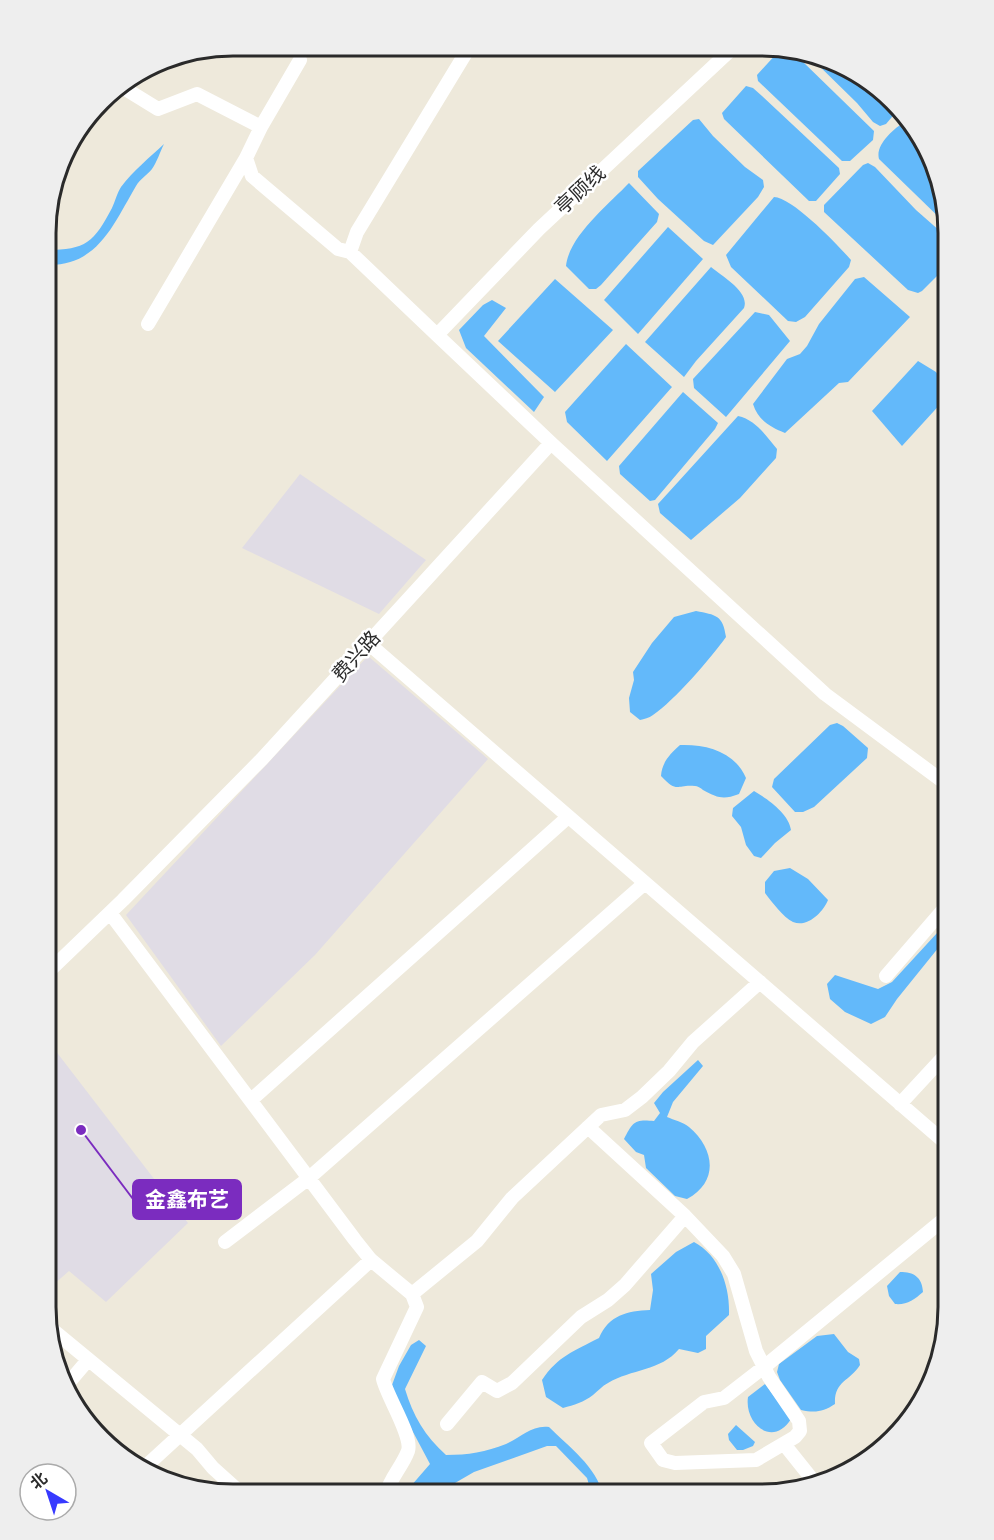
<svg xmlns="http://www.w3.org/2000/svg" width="994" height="1540" viewBox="0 0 994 1540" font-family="Raleway,'Noto Sans SC',sans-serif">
  <rect width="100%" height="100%" fill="#eee9db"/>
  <path fill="#e0dce5" d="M300,474L426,560L379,614L242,548Z
    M368,656L488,759L315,955L221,1046L126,915Z
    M45,1037L188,1223L106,1302L69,1271L45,1292Z"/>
  <path fill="#63b9fa" d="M784,48L800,59L874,131L873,140L850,161H842L758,81L757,75L779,51Z
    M808,55L876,83L897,111L886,124L880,126L873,122L857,103Z
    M746,86L753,88L762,96L839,168L840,174L816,201H809L724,119L722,113Z
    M699,119L713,136L745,167L763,180L764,187L758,197L713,245L704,241L658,199L638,177V171L693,120Z
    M905,122L935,160L948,226L879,159C875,145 894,128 905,122Z
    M164,144C160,152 157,162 152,169C147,175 140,179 136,186C114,223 98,267 46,265L47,250C86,250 94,242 112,208C115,202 117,193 121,187C133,171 150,157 164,144Z
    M868,163L875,167L916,210L949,239V264L922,291L918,293L908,290L824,212V205L863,165Z
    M629,183L659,214L657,222L601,285L596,289H589L566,266C569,236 609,204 629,183Z
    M774,197C793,198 837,244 851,260L849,267L805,317L796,322L788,321L731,267L726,255Z
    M668,227L703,259L638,334L604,300Z
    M711,267C723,277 750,292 744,308L696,361L684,377L645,342Z
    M864,277L910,317L848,382L839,383L785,433C770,427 758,420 753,404L787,359L800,354L807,346L819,324L855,279Z
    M555,279L613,330L555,392L498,341Z
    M492,300L506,308L484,336L544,397L534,412L466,348L459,330L483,305Z
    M755,312L769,315L790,341L726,417L694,388L693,379Z
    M626,344L672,387L607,461L567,422L565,412Z
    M918,361L936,372L949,391L944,400L902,446L872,411Z
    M683,392L718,423L715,429L655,500L650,501L620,474L619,466Z
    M738,416C756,420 766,436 777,449L776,458L740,498L691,540L660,513L658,504Z
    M696,611C716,615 723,615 726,637C711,658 674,701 653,715C649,718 644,719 640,720L630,712L629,698L634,680L633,672L652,643L674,617Z
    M837,723L843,726L868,748L867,758L814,807L803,812H795L772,787L774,779L830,725Z
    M680,745C707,744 735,752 746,778L739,794C723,800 718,798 703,790C701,788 697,786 695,786C676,784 678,794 661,776C662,762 670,754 680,745Z
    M754,791C768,799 789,814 791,830L775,843L761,858L754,856L746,845L741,827L732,816L733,808Z
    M790,868L808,879L828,900C823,912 808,928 793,922C783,917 772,902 765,893V882L774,871Z
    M949,920V939L943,942L897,999L885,1017L871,1024L845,1012L830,999L827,984L835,975L878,989L892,982Z
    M698,1060L703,1066L673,1102L667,1117C674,1120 683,1122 689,1127C715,1149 719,1182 687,1199L675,1196L646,1168L644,1155L636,1152L624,1139C633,1122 634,1119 654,1121L660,1113L654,1103L663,1092Z
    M694,1242C720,1256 730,1287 729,1315L706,1336V1349L698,1353L679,1349C661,1371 631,1369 608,1383C602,1386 598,1391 593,1395C584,1402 574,1405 563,1408L546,1397L542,1380C558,1356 574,1351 599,1338C609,1315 627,1311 650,1310L653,1290L651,1274L676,1252Z
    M900,1272C914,1272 922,1277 923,1292C914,1300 907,1305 895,1304L889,1296L887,1286Z
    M834,1334L848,1352L859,1359L860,1365C849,1382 834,1381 835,1404C823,1412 815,1413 801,1410L780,1380L777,1372L779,1364L817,1336Z
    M419,1340L426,1346L405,1389C413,1416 425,1436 446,1455C468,1455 486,1452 506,1444C522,1437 531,1425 549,1427C568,1446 597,1467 603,1495H592L587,1478L556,1446H547L474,1472L436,1494H404L430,1464L396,1400L392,1385L399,1366L411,1345Z
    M765,1384L791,1419C773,1448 744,1424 748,1397Z
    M736,1425L755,1442L753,1446L743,1450H737L729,1440L728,1434Z"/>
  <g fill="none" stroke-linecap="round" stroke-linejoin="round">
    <path stroke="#fff" stroke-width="14" d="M119,85L158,109L197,94L261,127L246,158L252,176L338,249L350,252L437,335L539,229L735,46
      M261,127L300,60
      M350,252L357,232L470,46
      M148,324L246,158
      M437,335L551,443L825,694L949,786
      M368,643L949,1146
      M110,913L355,1240L371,1260L412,1294L417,1307L383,1379C387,1397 413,1436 408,1451C402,1467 390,1478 386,1494
      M45,975L123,900L262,759L551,443
      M886,976L949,903
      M251,1100L568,817
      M900,1104L949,1051
      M588,1127L685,1216L723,1256L734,1274L756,1351L769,1377L799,1421L800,1431L795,1437L756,1460L675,1463L663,1460L651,1443L704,1402L724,1398L764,1367L949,1215
      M225,1242L309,1178L645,883
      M412,1294L477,1241L512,1198L601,1115L625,1110L642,1097L669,1071L693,1042L760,982
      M49,1327L197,1449L213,1468L242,1494
      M65,1387L88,1360
      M447,1424L482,1382L497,1391L512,1383L581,1317L608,1300L625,1285L685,1216
      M784,1444L816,1484
      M145,1467L371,1260"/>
  </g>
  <g text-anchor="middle" stroke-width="5" stroke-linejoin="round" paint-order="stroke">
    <g font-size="20" fill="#2a2a2a" stroke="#fff">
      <text transform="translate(580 190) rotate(-43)" y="7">亭顾线</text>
      <text transform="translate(356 656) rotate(-48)" y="7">费兴路</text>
    </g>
  </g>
  <path d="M0 0H994V1540H0ZM233 56H761A177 177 0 0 1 938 233V1307A177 177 0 0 1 761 1484H233A177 177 0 0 1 56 1307V233A177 177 0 0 1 233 56Z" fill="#eee" fill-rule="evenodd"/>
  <path fill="none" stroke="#2a2a2a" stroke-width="3" d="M233 56H761A177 177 0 0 1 938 233V1307A177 177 0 0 1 761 1484H233A177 177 0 0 1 56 1307V233A177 177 0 0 1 233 56Z"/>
  <path fill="none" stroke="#7b2cbf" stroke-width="2" d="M81 1130L133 1199"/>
  <circle fill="#7b2cbf" stroke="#fff" stroke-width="2" cx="81" cy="1130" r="6"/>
  <rect fill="#7b2cbf" stroke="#7b2cbf" stroke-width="2" x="133" y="1180" width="108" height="39" rx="6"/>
  <g font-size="21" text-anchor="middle" font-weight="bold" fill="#fff">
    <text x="187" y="1207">金鑫布艺</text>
  </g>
  <g transform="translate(48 1492) rotate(321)"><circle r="28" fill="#ffffff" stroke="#aaaaaa" stroke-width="1.5"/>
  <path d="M0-4.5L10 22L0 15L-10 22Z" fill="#373aff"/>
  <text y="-9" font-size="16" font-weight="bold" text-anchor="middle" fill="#2a2a2a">北</text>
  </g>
</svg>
